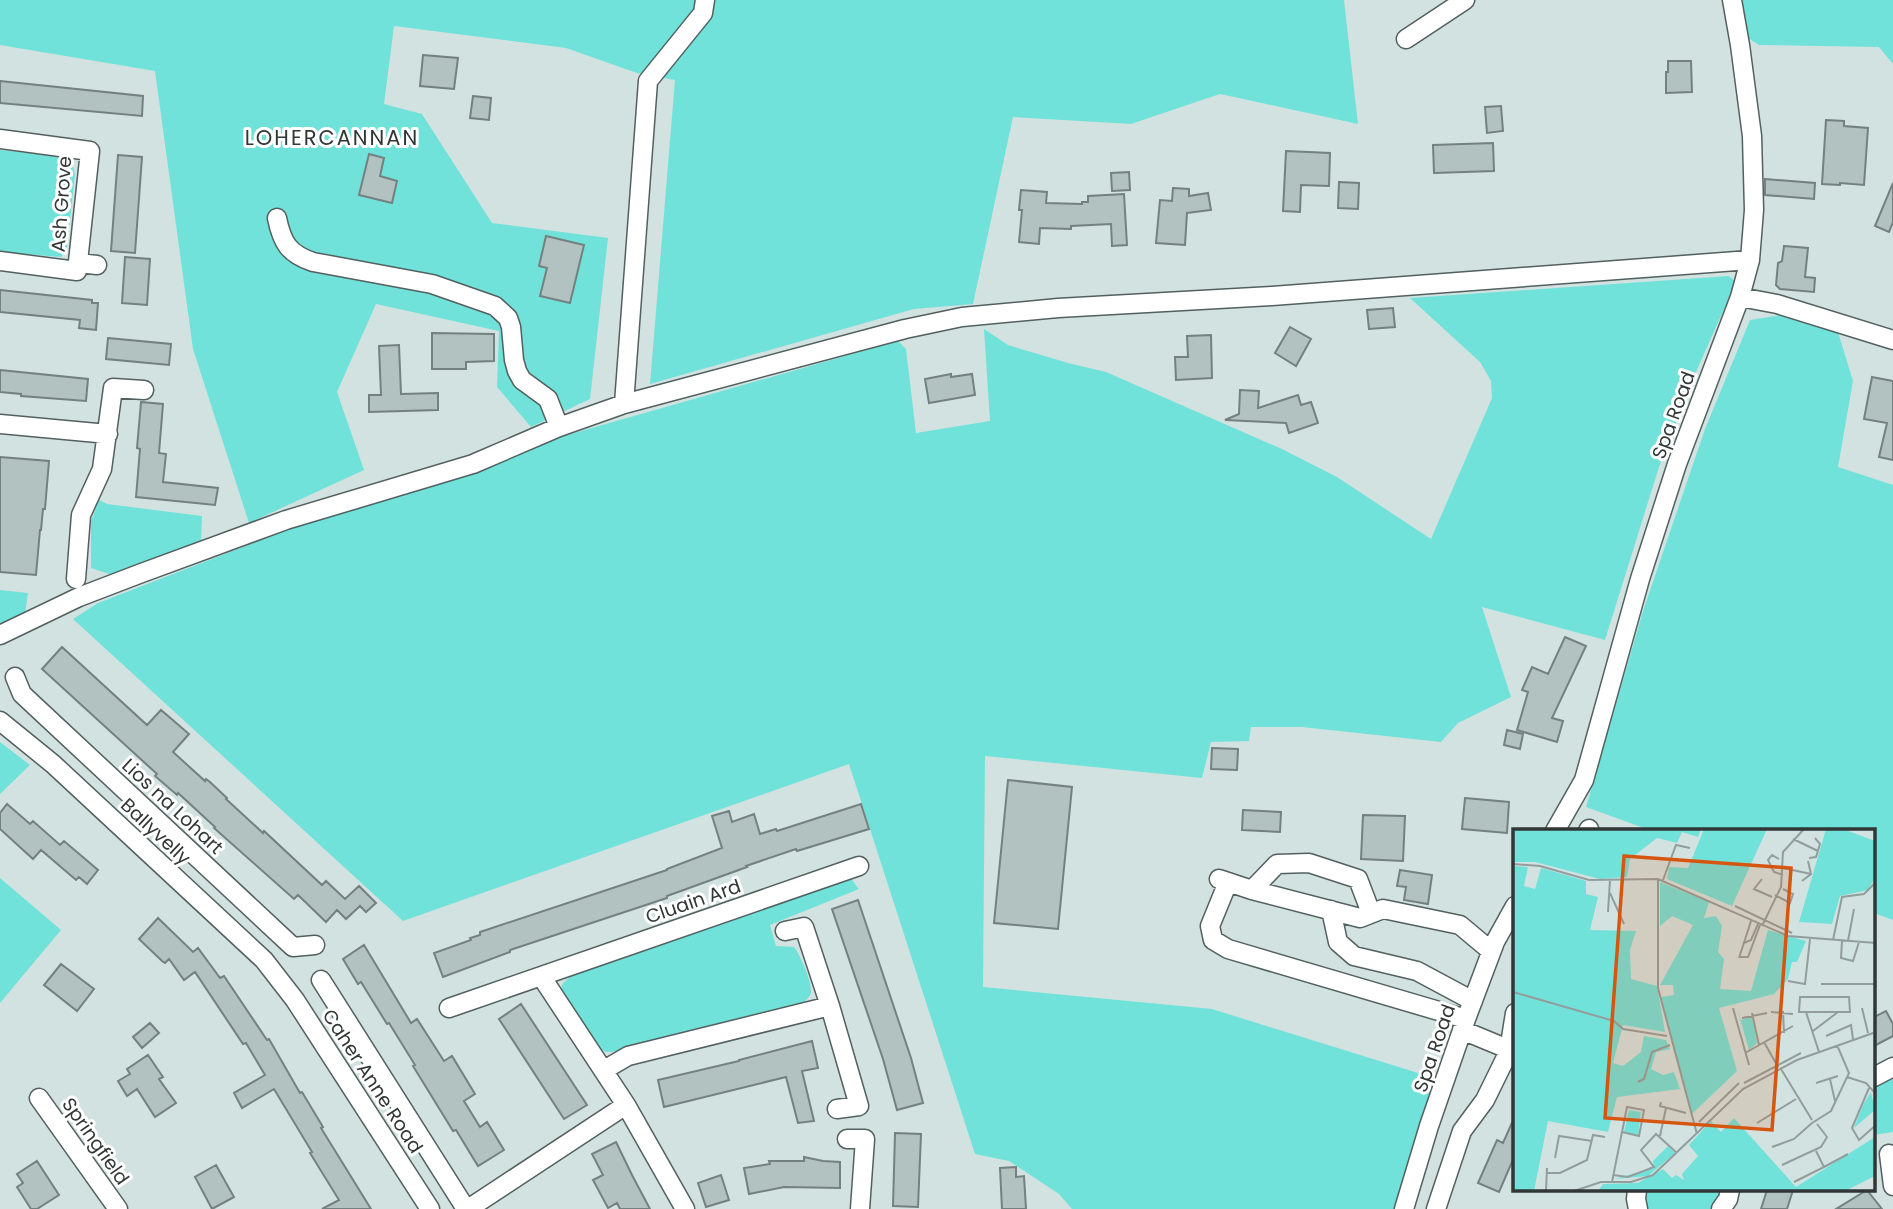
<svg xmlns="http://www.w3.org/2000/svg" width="1893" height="1209" viewBox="0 0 1893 1209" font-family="Poppins,sans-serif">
  <rect width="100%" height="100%" fill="#d2e2e1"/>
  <path fill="#71e2da" d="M0,0H1344L1358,124L1220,94L1131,124L1013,117L973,304L914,309L650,384L675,80L637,73L566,48L394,26L384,104L422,114L492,223L608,238L590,399L531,427L497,387L499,331L376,304L337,392L364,470L249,523L193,349L155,71L0,45Z
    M1739,0H1893V64L1879,47L1759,45L1745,36Z
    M0,150L62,156L72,163L75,174L67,247L61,257L0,252Z
    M1729,276L1736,282L1696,372L1659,467L1605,640L1482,607L1511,697L1458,723L1441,742L1302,727H1251L1249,741L1211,742L1202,778L985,756L983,987L1212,1009L1431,1077L1430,1092L1398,1209H1072L1059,1194L1009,1161L975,1154L849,764L403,921L73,619L98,603L331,513L471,474L532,445L898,341L906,349L916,433L990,421L984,329L1008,345L1068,363L1106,372L1282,449L1337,477L1431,539L1492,398L1491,381L1480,362L1410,298Z
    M1781,315L1837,329L1853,381L1838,467L1893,485V920L1874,913V831H1652L1586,807L1643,611L1705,429L1750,320Z
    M99,500L107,504L202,516L201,543L115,576L91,568V521Z
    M0,590L28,593L25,614L0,625Z
    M0,742L30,765L0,794Z
    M0,878L61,930L0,1003Z
    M848,878L852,880L859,889L770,925L776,946L794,947C800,954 812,982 811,992C810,997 807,999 804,1002L612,1052H606L595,1046L561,998V988L563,983L575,973Z
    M1893,1074V1132L1874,1135V1084Z
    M1648,1190H1722L1717,1209H1647L1645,1200Z"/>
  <path fill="#b2c2c0" stroke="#738180" stroke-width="2" d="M423,55L458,58L454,89L420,86Z
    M1668,61H1691L1692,92L1666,93V72H1668Z
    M0,81L143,96L142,116L0,103Z
    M473,96L491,98L489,120L470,118Z
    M1501,106L1503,131L1487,133L1485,107Z
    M1826,120L1844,121V126L1868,128L1864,185L1840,183V185L1822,184Z
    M1493,143L1494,171L1434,173L1433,145Z
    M1286,151L1330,153L1329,186L1301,185L1300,212L1283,211Z
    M369,154L384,158L380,176L397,181L392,203L359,195Z
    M118,155L142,157L135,253L111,251Z
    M1129,172L1130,190L1112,191L1111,173Z
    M1765,179L1815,183L1814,199L1765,195Z
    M1339,182L1359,183L1358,209L1338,208Z
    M1893,183V222L1889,232L1875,226Z
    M1173,188L1189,189V196L1208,193L1211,210L1187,213L1185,245L1156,243L1160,200L1172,201Z
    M1021,190L1047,192L1046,203L1082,204V202H1088V196L1124,194L1127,245L1112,246L1111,224L1071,226V229L1040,228L1039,244L1019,242L1022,210H1019Z
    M546,236L584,245L570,303L540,296L547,268L539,266Z
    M1784,246L1808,248L1805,277L1815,278L1814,292L1780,289L1776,285L1778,263L1782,261Z
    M125,257L150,259L147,305L122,303Z
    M0,290L92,300V303H98L96,330L79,328L80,320L0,312Z
    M1393,308L1395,327L1369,329L1367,310Z
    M1290,327L1311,339L1296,366L1275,353Z
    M432,333L494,334V361L466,362V369H432Z
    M1211,335L1212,378L1176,380L1175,357H1188L1187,336Z
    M108,338L171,344L169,365L106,359Z
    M399,345L401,394L438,393V410L369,412V395H381L379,346Z
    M0,370L88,379L86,401L21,396V394L0,392Z
    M951,374V377L972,374L975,395L929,403L925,379Z
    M1872,377L1893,381V460L1879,457L1887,423L1864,419Z
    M1240,390L1259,391L1258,408L1298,395L1301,405L1311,402L1318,423L1289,433L1286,423L1225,420L1239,414Z
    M141,402L163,404L159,453L166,454L163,482L218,488L215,505L136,497L140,449L137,448Z
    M0,457L49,461L45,509H43L41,530H40L36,575L0,572Z
    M1565,637L1586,646L1552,718L1563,721L1557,742L1517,730L1528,692L1522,690L1532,667L1548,674Z
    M62,647L147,725L161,710L189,734L173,752L205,781L206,779L210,782L227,798L226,799L263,833L264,831L322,885L326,881L345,899L359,886L376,903L366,912L360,906L346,919L337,910L326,922L298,895L294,899L214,828L215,827L178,793L177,795L155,776L157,774L42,669Z
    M1507,730L1523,734L1520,749L1504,745Z
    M1212,748L1238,749L1237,770L1211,769Z
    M1008,780L1072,787L1058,929L994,923Z
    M1465,798L1509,802L1507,833L1462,829Z
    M7,804L30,824L33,821L60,845L64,841L98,870L87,884L79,877L76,880L41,850L33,859L0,829V813Z
    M861,804L869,829L797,851L796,849L746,866L747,867L667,896V898L510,950V952L443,977L434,953L471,940L470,938L480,935V932L667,870V869L722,848L712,816L729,811L732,822L754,814L760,834L776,829L777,831Z
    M1243,810L1281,812L1280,832L1242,830Z
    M1363,815L1405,816L1403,861L1361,859Z
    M1400,870L1432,875L1428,904L1404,900L1406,887L1397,886Z
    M858,900L911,1058L923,1103L897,1110L883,1059L832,909Z
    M158,918L193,952L198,948L220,978L224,976L267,1040L269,1039L300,1093L302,1092L323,1127L321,1128L371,1209H322L339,1200L310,1153L312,1152L274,1089L242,1108L234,1093L265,1075L246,1043L243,1044L195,972L184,980L169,959L165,963L162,961L139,939Z
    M364,945L411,1023L417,1019L444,1061L452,1056L475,1094L464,1101L480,1127L487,1122L504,1150L478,1166L456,1130L453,1131L413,1066L415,1065L389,1023L387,1024L361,982L358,984L343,959Z
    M61,964L94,989L77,1011L44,985Z
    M521,1004L587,1105L564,1119L499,1019Z
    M1886,1011L1893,1024V1036L1874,1046V1017Z
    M150,1023L159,1033L142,1048L133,1037Z
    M812,1041L818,1068L802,1071L814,1121L798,1123L786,1077L664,1107L658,1080L739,1061V1060Z
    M148,1055L163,1077L159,1079L176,1103L155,1117L137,1089L127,1096L118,1081L130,1074L127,1069Z
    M1515,1116V1155L1499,1192L1478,1183L1497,1140L1503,1143Z
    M895,1133L921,1134L918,1207L893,1206Z
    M616,1142L632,1175L650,1209H620L617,1203L608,1208L593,1180L603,1175L592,1154Z
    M804,1157L823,1161L840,1162V1188L784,1187L749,1194L744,1168L770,1164L769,1161H804Z
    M37,1161L59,1195L37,1209H31L17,1187L23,1183L17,1174Z
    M216,1165L234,1197L212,1209L195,1177Z
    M1016,1167V1177L1024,1176L1026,1209H1002L1000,1168Z
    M721,1175L729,1200L706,1207L698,1183Z
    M1767,1190H1793L1787,1209H1761Z
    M1867,1190L1882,1209H1836Z"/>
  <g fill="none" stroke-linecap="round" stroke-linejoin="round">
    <g stroke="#52605f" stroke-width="21">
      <path id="minor" d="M1406,39L1465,0
        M0,139L90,151L77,271L0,261
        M277,218C282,243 289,254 313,262L432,284L495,306L508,318L511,327L514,360L517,371L522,380L548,399L559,427
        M78,263L97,265
        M1740,297L1777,304L1893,340
        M624,404L648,81L703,13L705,0
        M0,424L108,434
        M76,579L81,515L102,469L113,388L144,390
        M0,635L79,597L139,574L286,520L473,464L559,427L624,404L905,329L962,317L1058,308L1272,296L1750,260
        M15,677L22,694L293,947L315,945
        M0,721L53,764L264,960L295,1000L430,1209
        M1555,831L1584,780L1640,579L1677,464L1740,297L1750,260L1754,210L1752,136L1740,45L1732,0
        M1588,831L1589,829
        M1219,879L1252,890L1360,918L1383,909L1460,925L1491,951
        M1228,882L1210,926L1213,940L1228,949L1466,1019
        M1252,890L1277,864L1309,863L1358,879L1371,913
        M1331,910L1338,942L1354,956L1417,971L1473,1001
        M785,931L804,927L830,1006L859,1106L837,1109
        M541,976L626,1105L685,1209
        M321,980L466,1209
        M449,1008L859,866
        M1462,1030L1515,1052
        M604,1070L628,1056L830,1006
        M1874,1077L1893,1067
        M39,1098L118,1209
        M847,1139H865L860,1209
        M1889,1154L1893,1186
        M1637,1190L1636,1199L1638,1209
        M468,1209L626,1105
        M1404,1209L1429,1126L1466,1019L1495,942L1515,906
        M1436,1209L1462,1131L1485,1100L1509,1051L1515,1013
        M1721,1209L1728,1199L1730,1190"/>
    </g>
    <use href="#minor" stroke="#fff" stroke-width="18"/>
  </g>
  <g text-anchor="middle" stroke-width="6" stroke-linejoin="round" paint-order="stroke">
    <g font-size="19" fill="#313736" stroke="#fff">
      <text transform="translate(61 204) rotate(-86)" y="7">Ash Grove</text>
      <text transform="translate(1673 415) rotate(-70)" y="7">Spa Road</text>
      <text transform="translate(173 806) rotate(43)" y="7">Lios na Lohart</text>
      <text transform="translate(156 831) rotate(43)" y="7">Ballyvelly</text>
      <text transform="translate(693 901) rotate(-19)" y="7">Cluain Ard</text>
      <text transform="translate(1434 1048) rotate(-71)" y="7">Spa Road</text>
      <text transform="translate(373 1081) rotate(57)" y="7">Caher Anne Road</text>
      <text transform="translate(96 1141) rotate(55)" y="7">Springfield</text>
    </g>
    <g font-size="21" letter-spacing="2" fill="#313736" stroke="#fff">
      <text x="332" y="145">LOHERCANNAN</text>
    </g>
  </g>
  <g transform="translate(1513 829)">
    <rect width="362" height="362" fill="#d2e2e1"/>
    <path d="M0,0H188L185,8L169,3L164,14L144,9L117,30L114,48L87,50L22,33H0ZM191,0H254L219,77L154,50L156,38L175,39ZM313,0H330L362,12V49L355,61L327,67L319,95L286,93ZM0,37L15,38L11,57L22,60L28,39L73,52V65L85,68L77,101L123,102L117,121L118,150L144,157L152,203L110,196L100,234L110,237L128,223L131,207L153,211L157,220L143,223L138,240L150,246L161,243L167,260L104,268L95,303L35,292L21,362H0ZM147,53L196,73L191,89L203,87L209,97L205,123L211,130L207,160L238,162L255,101L293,112L284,133H279L275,150L261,165L206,179L224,242L179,285L148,168L161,166L160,156H147L180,96L159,87L147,97ZM224,179L228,191L239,187L244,214L236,221ZM358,263L362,281L341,299L350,276ZM116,281L128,283L125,306L111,303ZM221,289L283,358L362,308V347L332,362H85L90,355L125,354L150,340L159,349L163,346L171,351L169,345L185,327L176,316L198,292L208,303ZM155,317L162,324L135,347L101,350L141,339L140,332Z" fill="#71e2da"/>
    <path fill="none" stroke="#929e9d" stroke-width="2" d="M280,10L305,22M296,29L303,28L307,15L302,9M266,30L259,26L255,31L261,43L270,46M0,35L27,37L76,51L145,50L275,107L363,114M270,39L298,45M145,50V159L184,305M249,50L241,60L259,68M150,51L163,16L177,19M289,52L298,45L295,32M97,64L111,95M262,66L277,74L280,65L270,60M222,77L279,104M95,83L97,51M249,97L268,58L270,23L291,0M320,111L329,68L351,65L363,53M329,112L328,129L340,132L346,113M335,112L341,80M231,114L238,111L245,95M226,128H235L247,96M226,129L238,92M275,152L292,155L297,110M308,155H361M0,163L101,192L110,200L154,207M336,168L337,183H286L287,168ZM220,179L236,236M349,179L355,204M270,182L271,204M258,183L280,185M293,183L306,223M239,184L246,216M229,189L254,184M300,202L325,183M313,207L338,196L340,210M251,213L265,238M232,224L280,197M268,240L299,291M334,248L353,254L363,265M317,250L322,272M125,253L131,250L139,223L157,216M231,254L288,224M303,254L325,247M356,259L339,299L346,311L363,296M148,273L147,277L173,284M304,291L299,294L318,282L336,244L324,216M186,293L226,254M244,294L283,270M147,307L153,279M259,318L281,310L299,294M42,329L46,307L79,312M269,336L308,318L314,308L304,295M311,338L335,325M33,344H47L74,331L80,306L92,308M100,346L115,348L141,338L128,321L143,305L164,324M99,353L114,278L131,281L126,307L109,303M281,353L311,338L303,322M33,362L34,339M61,362L88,353H118L140,346L230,260L284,231L363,203"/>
    <path fill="#d65610" fill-opacity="0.15" stroke="#d65610" stroke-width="3.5" d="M111,27L278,39L259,301L92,289Z"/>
    <rect width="362" height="362" fill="none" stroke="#313736" stroke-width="3.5"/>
  </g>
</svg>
